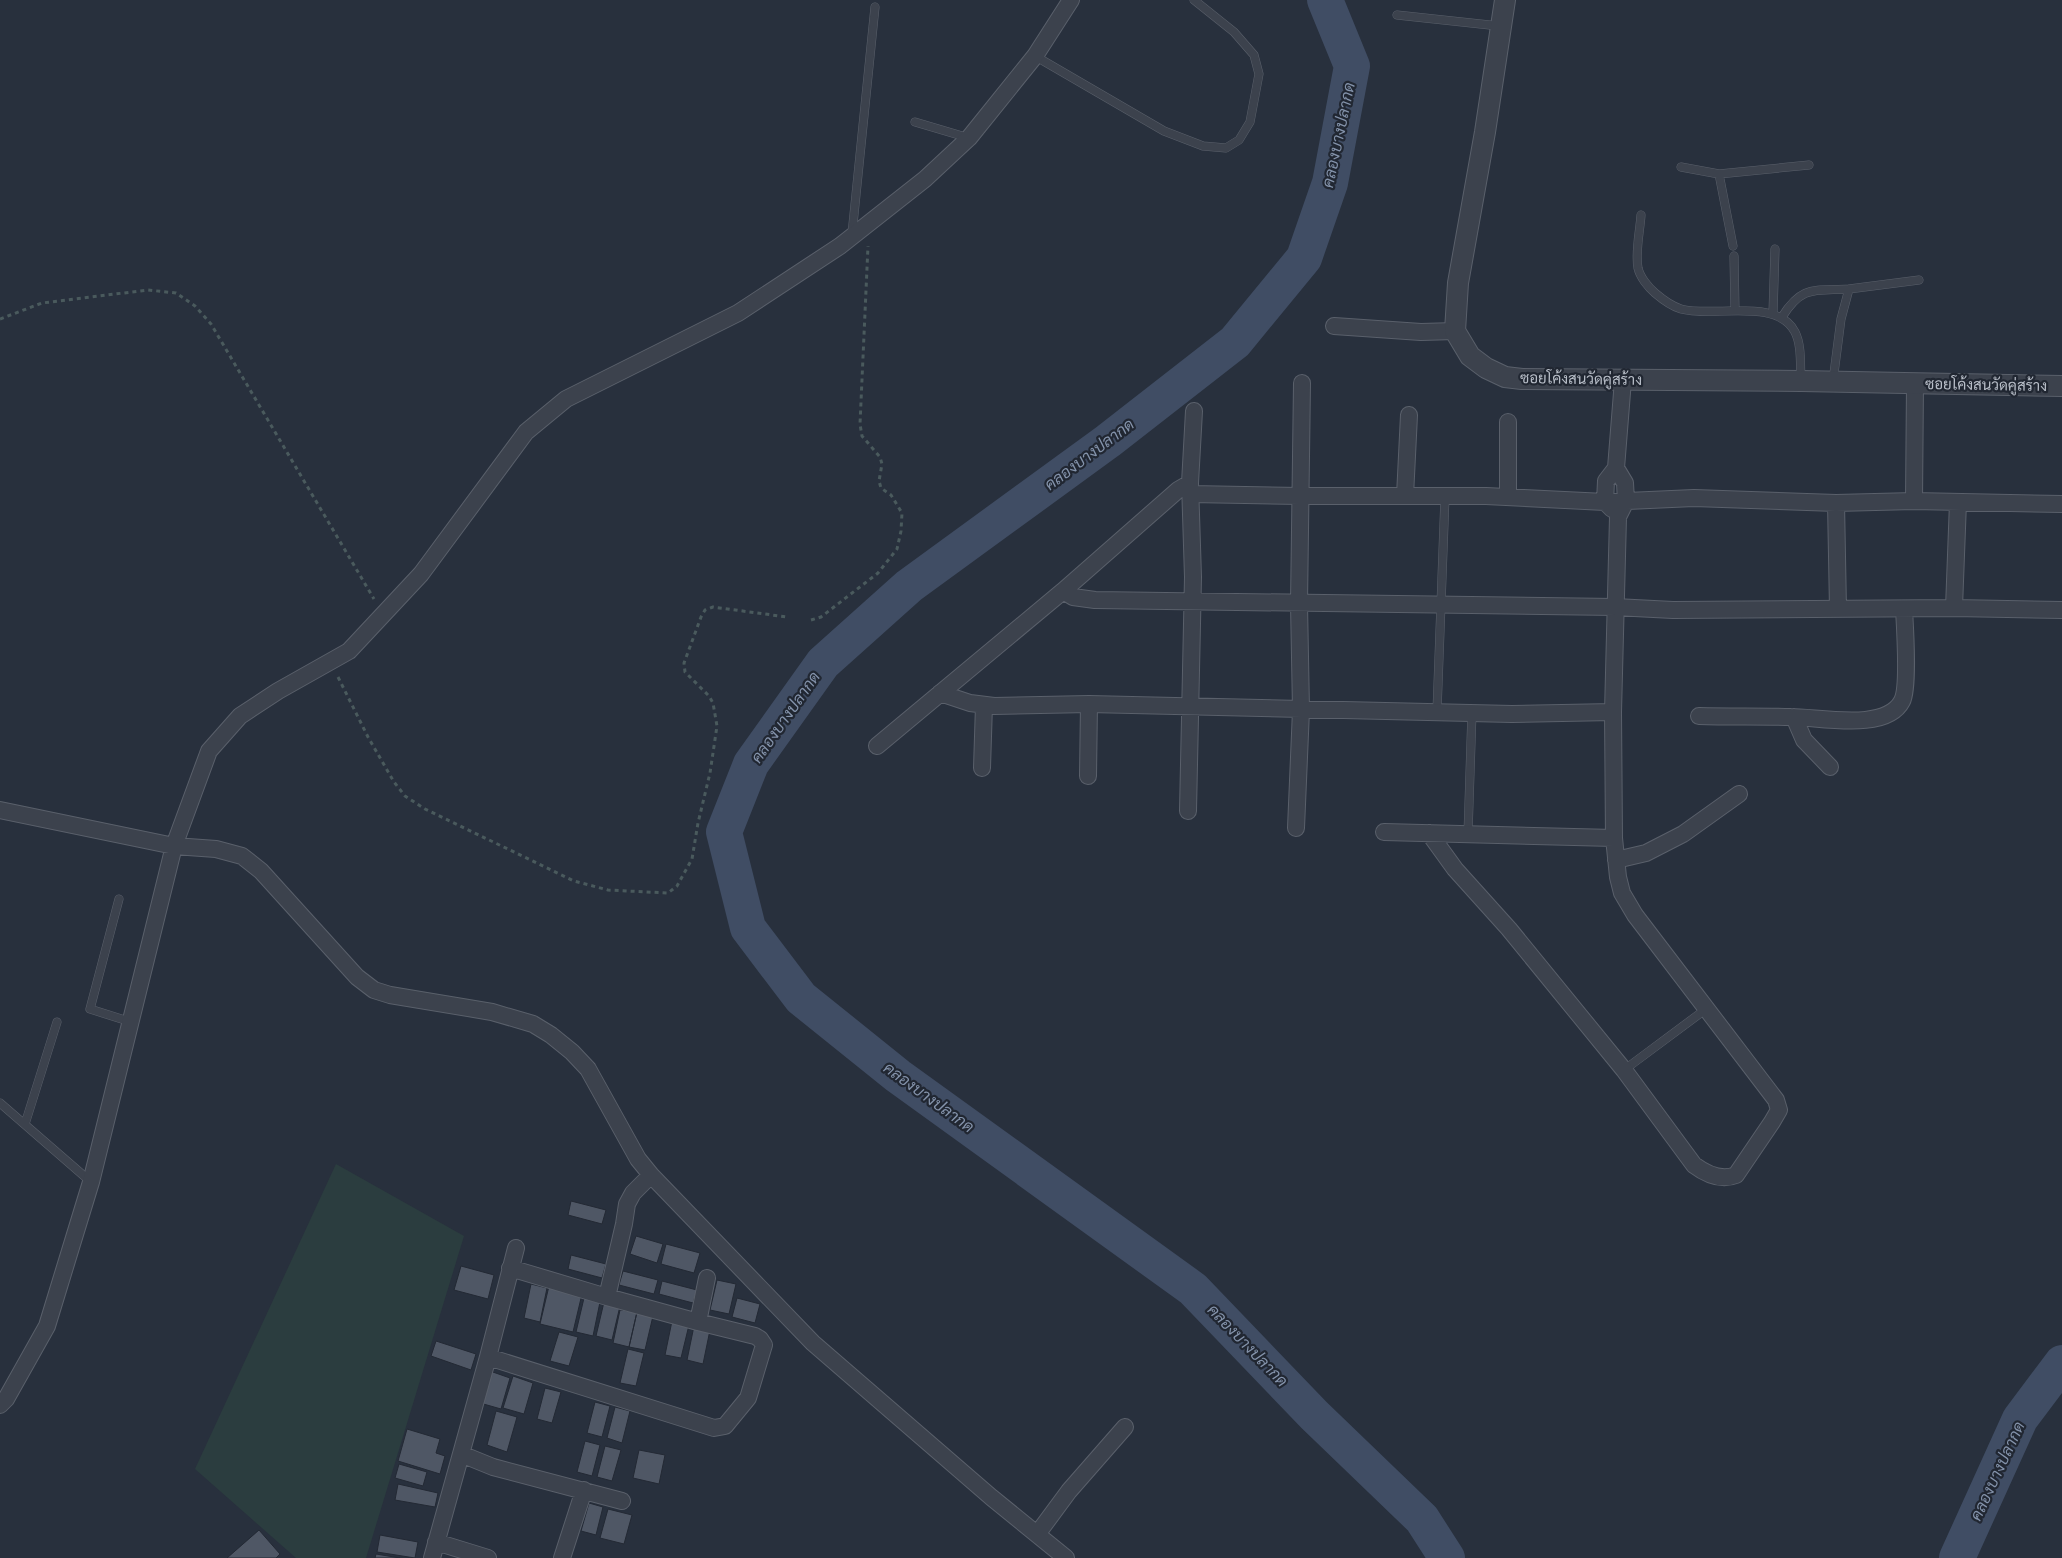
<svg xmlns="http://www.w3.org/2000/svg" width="2062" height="1558" viewBox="0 0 2062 1558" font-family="'Sofia Sans Condensed',Sarabun,sans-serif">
  <rect width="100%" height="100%" fill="#28303d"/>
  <path fill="#2b3d3f" d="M336,1164L464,1236L366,1558H296L195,1469Z"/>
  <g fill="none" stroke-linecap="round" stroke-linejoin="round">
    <path stroke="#404d64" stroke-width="36" d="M1325,0L1352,66L1330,183L1304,258L1235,342L1108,441L909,586L823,663L751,764L724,832L748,928L801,998L898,1076L1193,1289L1314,1415L1422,1519L1447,1558
      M1957,1558L2020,1419L2062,1363"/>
  </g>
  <path fill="#4f5765" stroke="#232934" d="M571,1201L606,1210L602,1224L568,1215Z
    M636,1236L663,1244L657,1263L630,1254Z
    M666,1244L700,1253L694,1273L661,1264Z
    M571,1255L606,1264L602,1278L568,1269Z
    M461,1266L494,1275L488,1299L454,1290Z
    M623,1271L658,1280L654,1294L619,1285Z
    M717,1280L736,1284L729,1314L710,1310Z
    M662,1281L697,1290L693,1303L659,1294Z
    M531,1284L547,1288L540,1322L524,1318Z
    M549,1286L582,1294L573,1332L540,1324Z
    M584,1298L600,1302L593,1336L576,1332Z
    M737,1298L760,1304L755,1323L732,1317Z
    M604,1302L620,1306L612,1340L596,1336Z
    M620,1310L637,1312L629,1347L613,1343Z
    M637,1312L653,1316L645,1350L629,1347Z
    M672,1321L689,1325L681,1358L665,1355Z
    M694,1326L710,1330L703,1364L687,1360Z
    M559,1332L578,1337L569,1366L550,1361Z
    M436,1341L476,1354L471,1370L431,1356Z
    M628,1349L644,1353L636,1386L620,1383Z
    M490,1371L510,1378L501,1409L480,1403Z
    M513,1376L533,1383L524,1414L503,1408Z
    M545,1388L561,1392L552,1423L537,1419Z
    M595,1402L610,1406L602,1437L587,1433Z
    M615,1407L630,1411L622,1443L607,1438Z
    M496,1411L517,1417L507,1452L487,1445Z
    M407,1429L440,1439L436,1453L445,1456L440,1474L398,1461Z
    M585,1441L600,1445L592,1476L577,1472Z
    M605,1446L621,1450L612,1481L597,1477Z
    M639,1450L665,1455L659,1484L633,1478Z
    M399,1464L427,1472L423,1486L395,1478Z
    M398,1484L438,1493L435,1507L395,1500Z
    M589,1503L603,1507L596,1535L581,1531Z
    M608,1509L632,1515L624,1544L600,1538Z
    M259,1530L280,1554L276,1558H227Z
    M380,1535L418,1542L415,1558L377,1552Z
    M376,1554L400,1558H375Z"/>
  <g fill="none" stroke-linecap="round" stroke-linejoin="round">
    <g stroke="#5a606b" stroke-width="9">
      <path id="service" d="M1397,15L1499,26
        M1035,56L1164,131L1203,146L1226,148L1239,140L1250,122L1259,74L1254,55L1234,32L1194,0
        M915,122L969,138
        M1681,167L1719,174L1733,246
        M1719,174L1809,165
        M1641,215C1640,231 1635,252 1638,268C1640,277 1648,287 1655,293C1662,299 1671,306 1681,309C1713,318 1777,297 1795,332C1802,346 1800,365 1801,381
        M852,234L875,7
        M1734,256L1735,311
        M1773,313L1775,249
        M1782,317C1802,285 1814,291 1849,289
        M1833,381L1841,319L1849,289L1919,280
        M1437,711L1445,497
        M1468,834L1472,712
        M119,899L90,1009L131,1022
        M1624,1070L1706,1009
        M0,1103L91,1182
        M25,1124L57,1022"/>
    </g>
    <g stroke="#5a606b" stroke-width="18">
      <path id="minor" d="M1334,326L1421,332L1455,331
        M1508,422V497
        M1191,494L1300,496H1486L1605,502L1694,498L1836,503L1914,501L2062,504
        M1405,496L1409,415
        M1914,501L1915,384
        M1836,503L1838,609
        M1612,509L1605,502L1606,481L1616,468
        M1063,591L1073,597L1095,600L1615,607L1673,610L1954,608L2062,610
        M1954,608L1958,502
        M940,693L970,703L994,706L1089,704L1512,714L1613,712
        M1699,716C1730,717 1760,716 1791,717C1820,717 1886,732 1902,701C1909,688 1905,627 1904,609
        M1794,717L1804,740L1830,767
        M877,746L1063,591L1178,490L1190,483
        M982,768L984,705
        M1088,776L1089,704
        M0,810L174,846L216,849L242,856L261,871L357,977L374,990L390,995L492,1012L533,1024L551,1035L572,1052L588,1069L638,1159L651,1175L813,1343L991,1497L1066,1558
        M1188,811L1193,577L1190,483L1194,411
        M1296,828L1301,710L1299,604L1302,383
        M1384,832L1614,838
        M1429,833L1455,869L1509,929L1624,1070L1694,1165C1706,1174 1721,1181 1736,1175L1772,1122L1779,1110L1776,1100L1635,915L1622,893L1618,877L1614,838L1613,712L1618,517L1626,501L1625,483L1616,468L1623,380
        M1616,860L1646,853L1683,834L1739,794
        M510,1268L607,1297L624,1224L627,1204L633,1193L651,1175
        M607,1297L698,1322
        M488,1357L714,1428L725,1426L748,1398L764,1345L760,1339L755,1336L698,1322L707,1278
        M0,1405L6,1399L47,1326L91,1182L174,846L209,751L240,716L278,691L349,651L421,574L526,432L566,399L738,313L840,246L925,179L969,138L1035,56L1071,0
        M461,1454L493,1467L622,1501
        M1038,1533L1069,1491L1125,1427
        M436,1542L488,1558
        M432,1558L488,1357L516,1248
        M562,1558L584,1490"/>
    </g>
    <g stroke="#5a606b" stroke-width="22">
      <path id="tertiary" d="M1505,0L1485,132L1458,283L1455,331L1470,356L1486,368L1505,377L1522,379L1801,381L2062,386"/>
    </g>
    <path stroke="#4a5a5d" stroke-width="3" stroke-dasharray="4 4" stroke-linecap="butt" d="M0,319L42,303L148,290L176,293L195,306L211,324L374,599
      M811,620L821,617L878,573L897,549L901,531L902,513L891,495L881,488L879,481L882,464L880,457L862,436L860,424L868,246
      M338,677L368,737L394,782L405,796L425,809L574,881L608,890L668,893L677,886L692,859L698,823L710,773L717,726L713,703L709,696L685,672L684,663L701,617L705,610L713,607L787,617"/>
    <use href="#service" stroke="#3c424d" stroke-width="8"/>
    <use href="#minor" stroke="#3c424d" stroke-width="16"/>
    <use href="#tertiary" stroke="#3c424d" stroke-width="20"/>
  </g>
  <g text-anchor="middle" stroke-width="4.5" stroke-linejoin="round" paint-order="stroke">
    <g font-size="15" fill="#b8bec8" stroke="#212732">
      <text transform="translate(1581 379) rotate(1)" y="5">ซอยโค้งสนวัดคู่สร้าง</text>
      <text transform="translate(1986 385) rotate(1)" y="5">ซอยโค้งสนวัดคู่สร้าง</text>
    </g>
    <g font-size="16" font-style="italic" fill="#8493ab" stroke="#212732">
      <text transform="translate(1338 135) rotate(-78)" y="6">คลองบางปลากด</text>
      <text transform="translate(1089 454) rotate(-37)" y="6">คลองบางปลากด</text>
      <text transform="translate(785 717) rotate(-55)" y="6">คลองบางปลากด</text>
      <text transform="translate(929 1097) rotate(36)" y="6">คลองบางปลากด</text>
      <text transform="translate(1248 1345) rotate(46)" y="6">คลองบางปลากด</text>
      <text transform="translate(1997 1471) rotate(-65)" y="6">คลองบางปลากด</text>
    </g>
  </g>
</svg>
